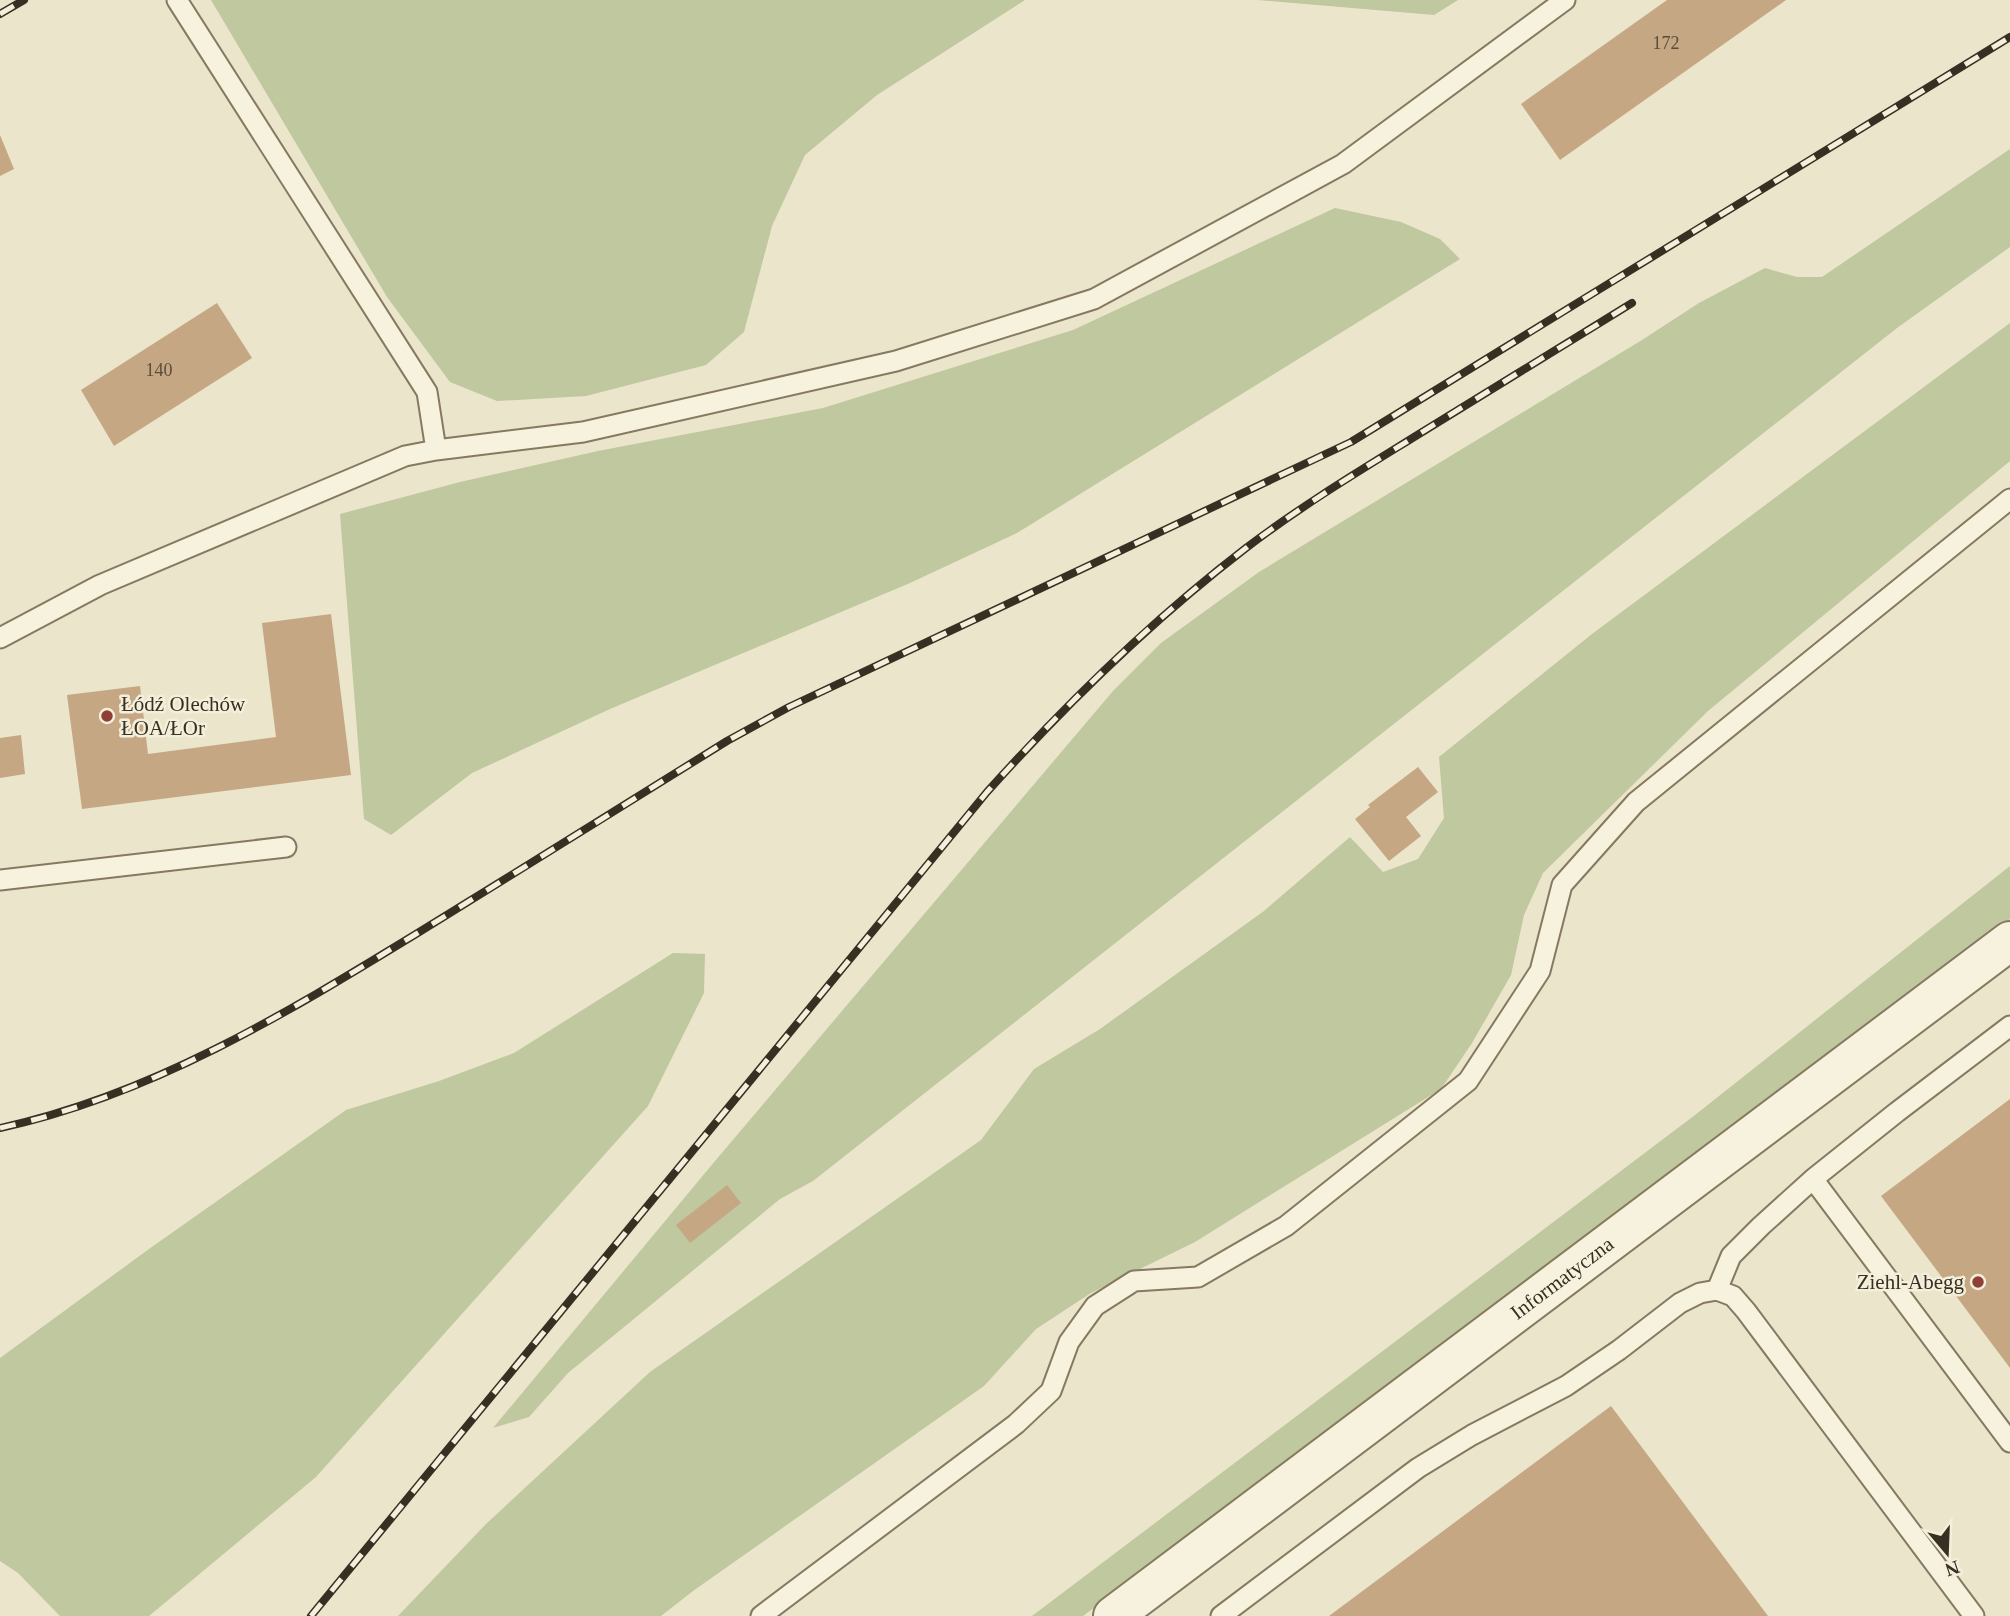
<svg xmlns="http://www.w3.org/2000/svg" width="2010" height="1616" viewBox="0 0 2010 1616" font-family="'Times New Roman',serif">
  <rect width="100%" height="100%" fill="#ebe5cb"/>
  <path fill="#bfc89f" d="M211,0H1025L877,95L805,155L772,226L744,332L706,365L586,396L497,401L450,382L387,297Z
    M1258,0H1458L1434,15Z
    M2010,149V247L1897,328L813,1181L780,1199L568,1373L529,1417L493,1428L715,1161L1113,691L1161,643L1259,572L1642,340L1699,303L1765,268L1797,277H1822Z
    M1335,208L1401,222L1440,239L1460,259L1017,533L910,583L610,709L472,773L391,835L364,819L340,514L460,482L598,451L823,408L1073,330Z
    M2010,323V461L1708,711L1543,873L1524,915L1511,975L1472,1043L1441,1089L1195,1242L1091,1293L1036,1329L984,1386L693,1591L661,1616H398L486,1524L650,1372L981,1140L1034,1069L1100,1029L1264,911L1350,837L1383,872L1418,859L1444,818L1439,757L1592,634Z
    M2010,866V919L1083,1616H1032L1695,1115Z
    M673,953L705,954L704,993L648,1106L316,1477L149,1616H60L18,1573L0,1561V1358L149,1249L346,1110L439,1081L514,1053Z"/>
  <path fill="#c5a784" d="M1667,0H1786L1560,160L1521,104Z
    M0,135L14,169L0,176Z
    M217,303L252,358L114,446L81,390Z
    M331,614L351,775L82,809L67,695L140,686L148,754L276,737L262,623Z
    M21,735L25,774L0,778V738Z
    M1418,767L1438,792L1406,817L1421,836L1389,861L1355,819L1370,807L1368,805Z
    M2010,1099V1368L1881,1196Z
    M727,1185L741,1203L690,1243L676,1225Z
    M1611,1406L1768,1616H1329Z"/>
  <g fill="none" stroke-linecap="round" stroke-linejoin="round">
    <g stroke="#867960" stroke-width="23">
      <path id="service" d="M177,0L427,392L436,450
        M0,638L100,585L405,456L436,450L583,432L896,361L1094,299L1343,164L1565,0
        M0,880L286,847
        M1813,1179L2010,1442
        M1717,1290L1731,1256L1761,1226L1813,1179L1897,1112L2010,1026
        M761,1616L1016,1424L1051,1391L1069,1342L1095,1306L1134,1281L1198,1277L1286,1226L1468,1081L1540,971L1562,885L1636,802L2010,499
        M1221,1616L1418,1468L1472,1435L1566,1386L1619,1350L1680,1303L1700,1293L1717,1290L1733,1296L1746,1311L1974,1616"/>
    </g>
    <g stroke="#867960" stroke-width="42">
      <g id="minor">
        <path id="s1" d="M1113,1616L2010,941"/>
      </g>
    </g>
    <use href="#service" stroke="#f6f2dd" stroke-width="19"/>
    <use href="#minor" stroke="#f6f2dd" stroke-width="38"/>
    <g stroke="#382f22" stroke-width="8">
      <path id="rail" d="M0,14L24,0
        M0,1128C152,1095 285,1014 416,934C520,870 624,805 727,741L789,707L1351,442L2010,37
        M311,1616L987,792C1067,703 1151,621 1246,548C1301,506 1361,470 1419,434C1490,390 1561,347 1632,303"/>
    </g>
    <use href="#rail" stroke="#f3efda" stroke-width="5" stroke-dasharray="16" stroke-linecap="butt"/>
  </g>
  <g fill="#903f36" stroke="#f3efda" stroke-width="2.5">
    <circle cx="107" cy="716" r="7"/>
    <circle cx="1978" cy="1282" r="7"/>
  </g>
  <g text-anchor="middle" stroke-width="5" stroke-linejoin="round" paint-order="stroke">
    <g font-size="18" fill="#5b4d3a">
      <text x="1666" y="49">172</text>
      <text x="159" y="376">140</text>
    </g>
    <g font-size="21" fill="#382f22" stroke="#f3efda" text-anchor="start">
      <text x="121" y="711">Łódź Olechów<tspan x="121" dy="24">ŁOA/ŁOr</tspan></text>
      <text x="1964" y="1289" text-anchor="end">Ziehl-Abegg</text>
    </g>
    <g font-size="21" fill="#382f22" stroke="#f3efda">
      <text dy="7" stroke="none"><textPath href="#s1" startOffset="562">Informatyczna</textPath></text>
    </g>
  </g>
  <g transform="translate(1947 1553) rotate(161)" stroke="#f3efda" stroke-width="5" paint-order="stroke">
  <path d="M0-5L12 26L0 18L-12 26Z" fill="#382f22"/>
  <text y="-10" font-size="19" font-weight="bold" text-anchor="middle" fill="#382f22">N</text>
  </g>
</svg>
